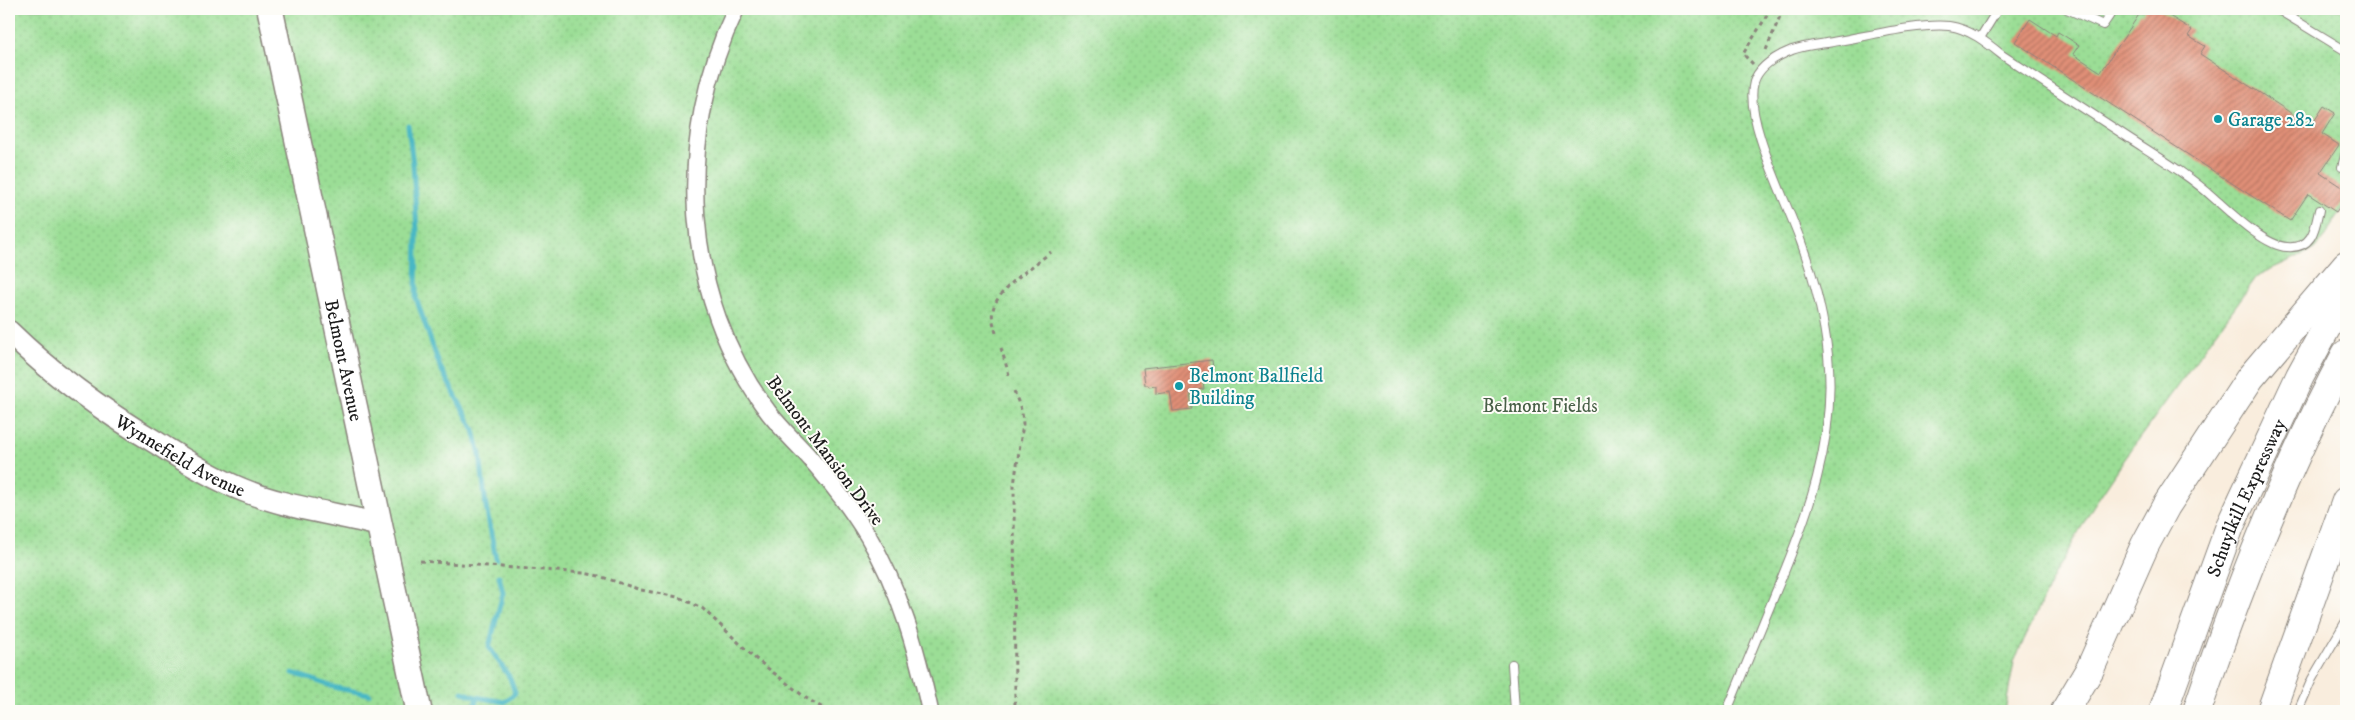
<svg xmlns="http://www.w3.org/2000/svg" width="2355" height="720" viewBox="0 0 2355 720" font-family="'IM FELL DW Pica',serif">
  <defs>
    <pattern id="park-dots" width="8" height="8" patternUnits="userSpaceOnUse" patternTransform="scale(1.25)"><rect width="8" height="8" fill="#9bde96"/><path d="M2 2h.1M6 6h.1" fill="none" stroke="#85be81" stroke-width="1.8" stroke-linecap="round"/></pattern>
    <pattern id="building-hatch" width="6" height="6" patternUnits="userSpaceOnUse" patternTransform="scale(1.25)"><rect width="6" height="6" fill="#e08f77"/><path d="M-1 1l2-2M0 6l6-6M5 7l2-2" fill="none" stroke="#b57461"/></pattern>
  </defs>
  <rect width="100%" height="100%" fill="#fdfcf7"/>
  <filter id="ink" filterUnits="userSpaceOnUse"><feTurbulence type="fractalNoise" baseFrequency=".02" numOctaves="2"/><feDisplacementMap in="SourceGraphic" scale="10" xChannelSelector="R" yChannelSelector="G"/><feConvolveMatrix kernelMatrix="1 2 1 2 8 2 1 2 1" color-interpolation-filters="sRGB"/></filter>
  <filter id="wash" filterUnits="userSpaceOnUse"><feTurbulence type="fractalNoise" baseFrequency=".0096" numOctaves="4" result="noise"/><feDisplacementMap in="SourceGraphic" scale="20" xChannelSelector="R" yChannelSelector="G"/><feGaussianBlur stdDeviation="1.12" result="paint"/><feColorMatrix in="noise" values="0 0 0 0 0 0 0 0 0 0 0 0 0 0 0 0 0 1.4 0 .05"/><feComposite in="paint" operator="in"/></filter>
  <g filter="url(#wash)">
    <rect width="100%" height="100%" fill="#f9eddd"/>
    <path fill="url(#park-dots)" stroke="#5c7d59" d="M9,9H2346V203L2317,248L2258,275L2133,447L2092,508L2051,582L2023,642L2014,662L2005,711H9Z"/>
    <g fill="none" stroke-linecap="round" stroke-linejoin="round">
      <path stroke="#49b7c4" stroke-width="5" d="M408,125L413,164L417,231L416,298L440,367L474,430L480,455L486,507L496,559
        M293,673L337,688L369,694
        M463,692L476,697V709L484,711
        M476,697L505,702L515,693L510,678L489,647L503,593L499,576"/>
    </g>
    <g id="blocks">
      <path fill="url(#building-hatch)" d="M2145,9H2158L2192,30L2188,36L2205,46L2200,54L2311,126L2324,106L2335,113L2322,134L2339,145L2320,173L2346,190V197L2336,212L2308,194L2290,221L2015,42L2030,19L2056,36L2058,32L2079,45L2073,54L2101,72L2140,13L2142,15Z
        M1212,360L1214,378L1203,381L1204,389L1190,391L1192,409L1173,411L1170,392L1156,394V386L1149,387L1148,385H1145L1143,368Z"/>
    </g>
  </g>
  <g filter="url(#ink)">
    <use href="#blocks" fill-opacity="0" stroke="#8a847c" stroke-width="1"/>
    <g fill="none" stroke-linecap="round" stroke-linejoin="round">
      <g stroke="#8a847c" stroke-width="10">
        <path id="lane" d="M2067,9L2103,25L2114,9
          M2277,9L2346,51
          M1980,38L1998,9
          M2342,167L2346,152
          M1512,664L1515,711
          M1727,711C1743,672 1759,633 1775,594C1807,518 1837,440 1828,355C1824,316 1814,278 1801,242C1788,204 1743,119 1754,82C1759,66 1777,56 1792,50C1806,45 1823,44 1838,41C1868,36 1919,23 1949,26C1970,29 1986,42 2002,55C2045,83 2088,111 2132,140C2160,158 2190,176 2215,199C2231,213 2265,246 2287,247C2312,249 2315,230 2319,210
          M2298,711L2312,679L2346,621"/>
      </g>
      <g stroke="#8a847c" stroke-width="19">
        <path id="street" d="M736,9C674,138 681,296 769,413C781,428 795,442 808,456C830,481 851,508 868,536C900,589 917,651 930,711"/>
      </g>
      <g stroke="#8a847c" stroke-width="25">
        <g id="secondary">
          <path id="s1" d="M9,332C54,376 103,411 157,443C185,461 213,478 243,490C287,508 335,513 380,525"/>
        </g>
      </g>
      <g stroke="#8a847c" stroke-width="28">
        <g id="primary">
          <path id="s2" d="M270,9L419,711"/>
        </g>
      </g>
      <g stroke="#8a847c" stroke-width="30">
        <g id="highway">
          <path d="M2065,711L2090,669L2145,545L2166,506L2250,378L2346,265"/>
          <path id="s3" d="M2163,711L2230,526L2300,376L2346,292"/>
          <path d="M2197,711C2238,589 2285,468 2346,354"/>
          <path d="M2271,711L2346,501"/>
        </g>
      </g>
      <path stroke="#8a847c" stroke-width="3" stroke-dasharray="4 4" stroke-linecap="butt" d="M1766,50L1783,9
        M1753,64L1743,54L1771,9
        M996,333C994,325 991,318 993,310C997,289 1035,265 1051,252
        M1001,348L1010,378
        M1014,391L1022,412L1023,424L1014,485L1015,711
        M420,561L584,573L599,576L641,590L678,597L702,608L756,659L806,698L828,711"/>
      <use href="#lane" stroke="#fff" stroke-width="8"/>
      <use href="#street" stroke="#fff" stroke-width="16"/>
      <use href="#secondary" stroke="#fff" stroke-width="22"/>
      <use href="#primary" stroke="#fff" stroke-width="25"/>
      <use href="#highway" stroke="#fff" stroke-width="28"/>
    </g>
  </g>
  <g fill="#0f9aa8" stroke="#fdfcf7" stroke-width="2">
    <circle cx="2218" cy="119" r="5"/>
    <circle cx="1179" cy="386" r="5"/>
  </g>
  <g text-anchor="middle" stroke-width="4" stroke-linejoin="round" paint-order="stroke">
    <g font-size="19" fill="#0d838f" stroke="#fdfcf7" text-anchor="start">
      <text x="2228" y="126">Garage 282</text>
      <text x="1189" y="382">Belmont Ballfield<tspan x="1189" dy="22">Building</tspan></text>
    </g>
    <g font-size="19" fill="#1c1c1c" stroke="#fdfcf7">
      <text dy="7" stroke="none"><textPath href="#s2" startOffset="359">Belmont Avenue</textPath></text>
      <text transform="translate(826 450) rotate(53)" y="7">Belmont Mansion Drive</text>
      <text dy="7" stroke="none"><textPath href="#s1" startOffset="212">Wynnefield Avenue</textPath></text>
      <text dy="7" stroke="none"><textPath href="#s3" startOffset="229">Schuylkill Expressway</textPath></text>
    </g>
    <g font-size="19" fill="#486047" stroke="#fdfcf7">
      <text x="1540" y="412">Belmont Fields</text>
    </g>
  </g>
  <rect width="2355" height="720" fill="none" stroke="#fdfcf7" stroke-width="30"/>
</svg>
